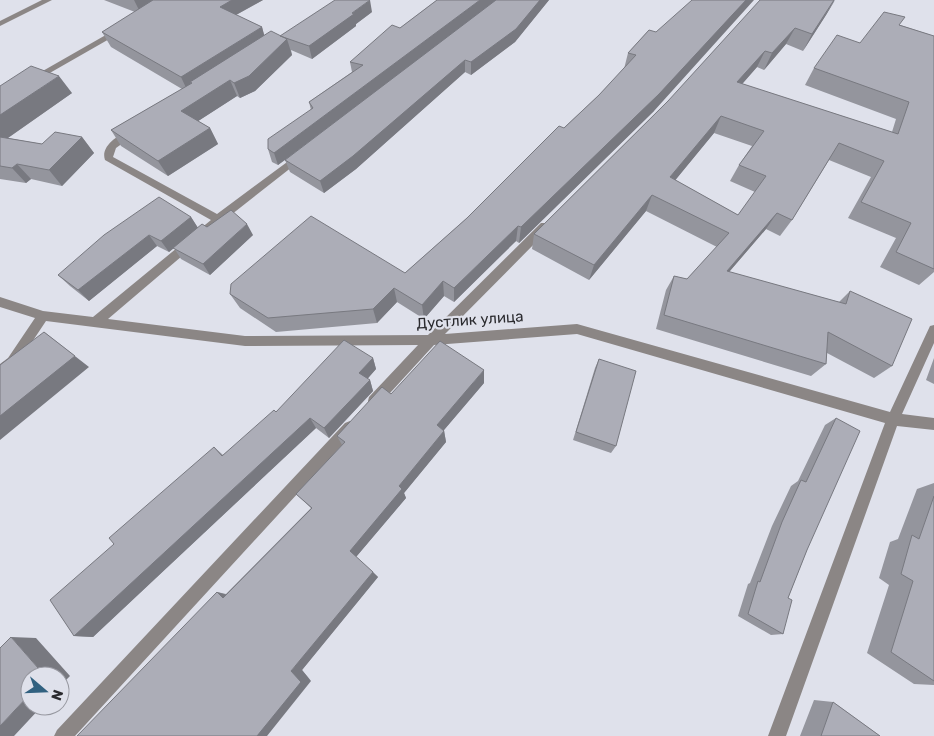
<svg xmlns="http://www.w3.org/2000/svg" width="934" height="736" viewBox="0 0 934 736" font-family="Rubik,sans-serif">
  <rect width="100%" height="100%" fill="#dfe1eb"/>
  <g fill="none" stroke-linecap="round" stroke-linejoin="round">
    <path fill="#8b8685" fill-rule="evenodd" d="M42,0H52L0,26V21Z
      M118,28L125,30L34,82L27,80Z
      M131,130L134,131V135L116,148L113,157L217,214L298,154L301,153L306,156L222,222L108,319L245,336L428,335L541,223H549L550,226L549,229L445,334L577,324L890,412L930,326L934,325V343L902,414L934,418V430L897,426L786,736H768L885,423L577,334L434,345L379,405L374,407L369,405L368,401L369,397L418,345L245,346L46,321L16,366L0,377V364L8,358L35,318L0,307V297L43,311L93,317L211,220L105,160C100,146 119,134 131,130Z
      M350,421L355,423L357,427L355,431L75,736H54L57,730L345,423Z"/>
  </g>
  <path fill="#94959d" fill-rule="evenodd" d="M104,0H263L236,15L262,27L264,35L281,36L372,12L356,24V26L312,59L291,50L292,55L255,91L240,98L237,96L198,121L210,128L218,144L168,176L121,146L111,130L182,89L111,47L102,32L135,12Z
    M437,0H549L515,42L471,75L465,72L356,169L324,193L290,172L285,160L278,165L272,162L268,149L311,110L309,102L352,72L350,62L400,28Z
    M835,0L826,15L803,51L786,44L764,70L757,67L742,84L892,132L896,119L805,85L814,68L860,43L900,25L934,36V272L919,285L880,267L896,238L848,218L871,177L829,160L792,220L780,236L766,229L729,272L839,302L850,291L892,366L874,378L827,353L826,364L811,376L656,329L666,290L674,276L687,279L717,247L646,211L589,280L532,249L534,234L668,101ZM714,133L752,146L739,165L730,181L755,192L738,215L675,180Z
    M649,30L654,111L519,243L516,241L454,302L444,296L424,319L397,302L377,323L276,332L240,308L230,294L405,273L467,218L599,95L624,69L628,53Z
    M0,86L72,93L8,138L42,144L82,137L94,153L62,186L31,179L26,183L0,179Z
    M191,217L198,228L207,227L253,235L210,275L181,259L174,248L169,252L157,246L89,301L70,286L58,275Z
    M373,358L376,369L367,379L370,380L373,391L329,438L316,428L93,637L74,636L114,544L214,447L223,455L276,412Z
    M934,358V384L926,380Z
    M599,359L616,446L611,453L573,440L595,368Z
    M484,383L444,430L446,442L404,493L406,498L356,557L378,577L302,670L311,681L217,592L226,594L311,508L296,494L342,445L337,436L391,394Z
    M836,418L807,550L788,598L783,634L771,635L738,616L748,584L750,583L772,526L791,486L798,481L825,425Z
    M934,483V685L914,684L867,653L889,585L879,578L890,542L898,539L917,489Z
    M814,700L833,702L880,736H800Z"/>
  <path fill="#787980" d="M134,0H167L141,14Z
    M232,0H263L225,21L220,7Z
    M370,0L372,12L356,24V26L312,59L309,46L352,13Z
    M480,0H497L278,165L274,153Z
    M540,0H549L515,42L471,75V62Z
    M746,0H754L654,111L519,243L521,227Z
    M835,0L826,15L803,51L812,34Z
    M262,27L266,42L190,82L193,89L188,92L181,77Z
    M795,28L786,44L764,70L772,53Z
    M287,39L292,55L255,91L240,98L234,83Z
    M765,51L757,67L729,99L737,82Z
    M465,60V72L356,169L324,193L320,181Z
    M59,76L72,93L2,142L0,140V115Z
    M230,80L237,96L189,127L181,111Z
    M721,116L714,133L664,194L670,177Z
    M210,128L218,144L168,176L158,161Z
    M82,137L94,153L62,186L49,170Z
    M17,164L31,179L26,183L12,168Z
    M652,195L646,211L589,280L594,265Z
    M777,213L766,229L717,286L727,271Z
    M191,217L198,228L169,252L161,241Z
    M247,224L253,235L210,275L203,264Z
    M518,226L516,241L454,302V288Z
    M149,235L157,246L89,301L78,290Z
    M443,281L444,296L424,319L422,305Z
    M394,288L397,302L377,323L373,309Z
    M44,332L89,367L0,440V416Z
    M373,358L376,369L363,384L359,373Z
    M484,370V383L438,437L437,425Z
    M370,380L373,391L329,438L324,428Z
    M310,418L316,428L93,637L74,636Z
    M444,431L446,442L404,493L406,498L356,557L350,551L399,486Z
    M373,572L378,577L302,670L311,681L267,736H257L291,671Z
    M217,592L231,596L223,598Z
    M11,637L36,638L70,676L60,686V676H45Z
    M30,694V706H42L14,736H0V726Z"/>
  <path fill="#acadb7" stroke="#787980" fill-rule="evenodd" d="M153,0H232L220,7L262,27L181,77L102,32Z
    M335,0H370L352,13L354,14L309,46L280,36Z
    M437,0H480L274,153L268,149V139L313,108L309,102L363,65L350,62L392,25L400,28Z
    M496,0H540L516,29L471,62L465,60L353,156L320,181L285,160Z
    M692,0H746L659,94L521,227L518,226L454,288L443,281L422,305L394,288L373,309L268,318L230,294L231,284L311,216L405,273L467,218L559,126L564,128L599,95L636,55L628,53L649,30L656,32Z
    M760,0H834L812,34L795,28L772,53L765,51L737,82L898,134L909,102L814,68L837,35L860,43L884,12L905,17L899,25L934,36V269L896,252L911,223L861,202L884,161L839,143L792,220L777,213L727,271L846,304L850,291L912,319L892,366L828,332L826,364L664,315L674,276L687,279L729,233L652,195L594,265L534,234L668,101ZM721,116L764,131L739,165L766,176L738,215L670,177Z
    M271,31L287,39L249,76L234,83L230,80L181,111L210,128L158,161L111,130L192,83L190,82Z
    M31,66L59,76L0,115V86Z
    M55,132L82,137L49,170L17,164L12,168L0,166V137L42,144Z
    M159,197L191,217L161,241L149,235L78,290L58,275L104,235Z
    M231,210L247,224L203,264L173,248L202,224L207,227Z
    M44,332L75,356L0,416V365Z
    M344,340L373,358L359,373L370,380L324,428L310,418L74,636L50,600L114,544L109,538L214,447L222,456L274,410L276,412Z
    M440,341L484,370L437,425L444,431L399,486L402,489L350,551L373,572L291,671L301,682L257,736H77L217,592L223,598L312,508L296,494L345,442L337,436L382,387L391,394Z
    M599,359L636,371L616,446L576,432Z
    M836,418L860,431L807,550L788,598L792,600L783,634L748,614L758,581L760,582L782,522L801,480L806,482Z
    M934,496V681L891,652L913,581L901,574L912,535L919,539Z
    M11,637L45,676H30V694L0,726V648Z
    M833,702L880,736H821Z"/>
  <g text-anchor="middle" stroke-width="4.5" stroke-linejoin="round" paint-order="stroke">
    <g font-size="15" fill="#2b2b2f" stroke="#dfe1eb">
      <text transform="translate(470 320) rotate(-4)" y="5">Дустлик улица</text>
    </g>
  </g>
  <g transform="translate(45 691) rotate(109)"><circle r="24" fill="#dfe1eb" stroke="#9798a0"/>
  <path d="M0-4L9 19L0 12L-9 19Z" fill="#316180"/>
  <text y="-8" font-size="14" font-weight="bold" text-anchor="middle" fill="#2b2b2f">N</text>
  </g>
</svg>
